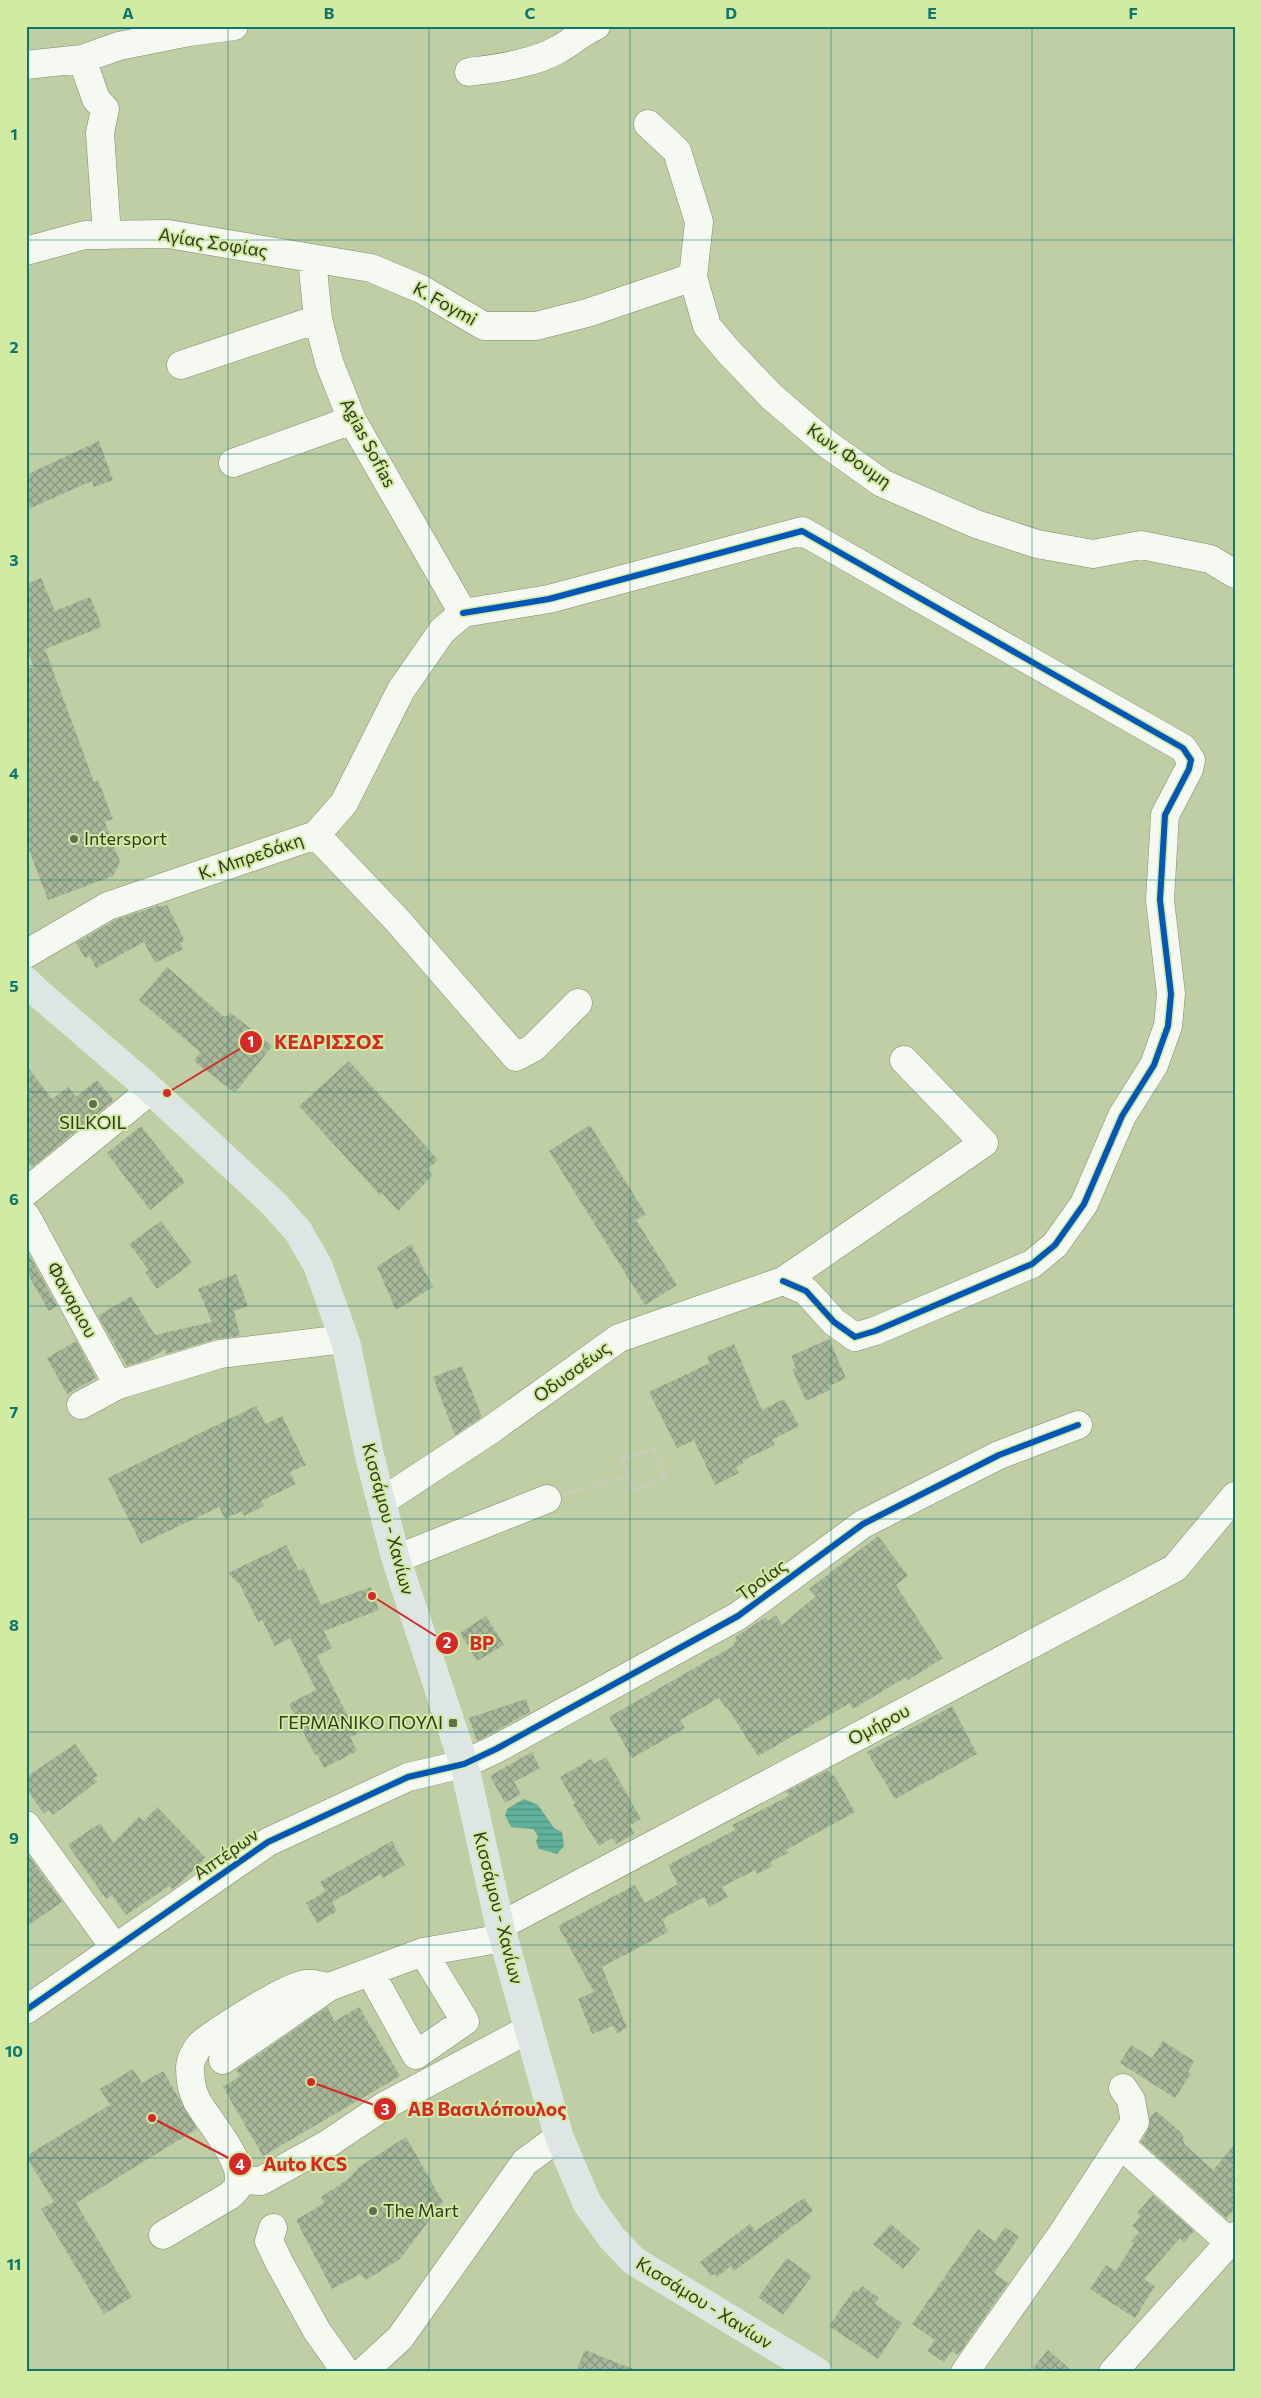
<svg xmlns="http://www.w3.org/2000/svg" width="1261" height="2398" viewBox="0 0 1261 2398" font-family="Commissioner,sans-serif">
  <defs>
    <pattern id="water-rules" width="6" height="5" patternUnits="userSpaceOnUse" patternTransform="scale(1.25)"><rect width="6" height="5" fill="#61b19c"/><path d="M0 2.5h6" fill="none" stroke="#51917f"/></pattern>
    <pattern id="building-cross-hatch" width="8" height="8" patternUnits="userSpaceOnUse" patternTransform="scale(1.25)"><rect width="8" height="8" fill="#a7b79a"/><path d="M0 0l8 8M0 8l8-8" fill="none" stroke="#89967d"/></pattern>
  </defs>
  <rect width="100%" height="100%" fill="#c0cea6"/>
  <path fill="url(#water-rules)" d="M524,1799L538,1805L554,1828L562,1832L564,1846L557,1854L539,1849L536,1842L538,1836L533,1829L511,1827L505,1815L508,1808Z"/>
  <path fill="url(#building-cross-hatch)" d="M99,441L113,480L94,487L92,481L26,510V475Z
    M41,578L55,611L90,597L102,627L45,649L94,782L98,780L113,819L105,822L120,862L113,876L48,900L26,842V670L34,667L26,648V584Z
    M160,905L162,907L167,905L185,941L180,943L183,949L155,963L144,942L96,968L90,956L85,958L76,943L115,920Z
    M167,967L224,1017L231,1013L272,1046L235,1093L194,1061L200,1052L139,1000Z
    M349,1061L438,1160L428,1169L433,1175L398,1211L382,1193L380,1195L299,1106Z
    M26,1065L52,1099L68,1087L76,1097L97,1080L114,1100L32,1167L26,1160Z
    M590,1125L646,1214L636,1220L677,1285L645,1305L549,1151Z
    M141,1126L185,1182L150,1210L107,1153Z
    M161,1221L192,1263L157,1289L145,1272L149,1270L129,1244Z
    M411,1244L433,1287L396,1310L377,1267Z
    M26,1249L57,1306L49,1311L26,1271Z
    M236,1274L248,1306L234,1311L240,1336L216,1339L166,1354L165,1349L149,1359L127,1366L98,1316L131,1296L155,1335L212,1322L198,1289Z
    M829,1339L846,1378L829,1386L830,1390L806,1401L792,1369L796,1368L791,1356Z
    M76,1341L96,1378L67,1394L47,1358Z
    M734,1344L762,1410L784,1399L799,1426L772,1440L775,1445L742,1461L744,1463L736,1467L739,1473L715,1485L694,1440L677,1448L649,1392L710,1363L707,1356Z
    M462,1366L482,1417L455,1435L433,1377Z
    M256,1406L266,1424L282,1416L306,1465L290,1472L296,1484L261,1501L264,1506L244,1516L242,1511L225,1519L219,1507L141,1544L108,1478Z
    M878,1536L908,1576L896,1585L943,1658L908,1680L906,1677L853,1709L850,1703L758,1756L727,1707L726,1708L719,1698L680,1720L685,1728L632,1758L609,1717L735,1645L733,1643L737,1641L735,1637L766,1617L768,1621L776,1615L782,1625L816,1596L809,1589Z
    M286,1545L299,1571L304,1568L321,1605L371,1587L379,1610L324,1631L332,1648L317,1656L357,1734L350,1737L357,1751L324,1768L317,1754L315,1755L289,1704L316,1690L290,1638L275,1646L262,1620L258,1622L240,1585L228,1573Z
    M486,1616L504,1645L477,1661L460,1633Z
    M526,1699L530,1712L477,1741L469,1718Z
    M952,1706L977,1754L895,1799L867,1752Z
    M75,1744L98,1776L94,1778L97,1782L53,1815L49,1810L44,1814L26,1788V1777Z
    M532,1752L540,1768L514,1782L521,1794L505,1803L490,1776Z
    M606,1757L641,1819L630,1825L634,1834L616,1844L612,1838L599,1846L573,1805L575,1804L560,1777L591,1759L594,1764Z
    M828,1770L832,1776L834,1775L855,1812L786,1850L788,1853L770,1862L773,1866L757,1874L755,1870L722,1887L728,1897L709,1907L704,1897L662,1919L668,1932L602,1967L627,2028L617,2033L613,2026L592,2034L578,1999L594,1992L558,1926L635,1885L645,1903L678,1884L668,1865L735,1830L732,1825L789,1796L787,1791Z
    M157,1807L206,1858L178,1885L172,1889L169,1886L126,1915L112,1895L106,1899L68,1845L100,1823L113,1843L139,1817L144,1821Z
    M392,1841L405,1865L383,1878L381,1874L332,1902L320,1882Z
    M26,1852L62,1902L26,1927Z
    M326,1891L337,1911L317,1923L306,1903Z
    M327,2007L335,2021L359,2007L400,2076L263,2156L223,2087L240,2076L236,2070Z
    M1163,2041L1194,2061L1188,2072L1191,2074L1175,2098L1120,2063L1131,2045L1152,2058Z
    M133,2069L142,2083L163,2071L197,2129L76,2203L132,2297L104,2314L41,2209L54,2202L26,2156L110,2105L100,2089Z
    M1156,2111L1183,2134L1184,2144L1213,2170L1235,2144V2209L1226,2218L1141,2142L1148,2130L1150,2117Z
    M406,2137L443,2202L400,2259L366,2280L360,2274L332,2289L296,2220L324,2203L321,2197L347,2180L359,2167Z
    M1153,2195L1194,2231L1184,2243L1180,2238L1144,2279L1155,2286L1135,2318L1090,2289L1106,2265L1116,2271L1134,2243L1131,2241L1139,2232L1132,2226L1141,2216L1137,2213Z
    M804,2198L813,2211L734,2271L731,2266L717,2277L715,2274L711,2276L700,2262L750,2224L755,2231Z
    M891,2224L920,2249L903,2269L873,2244Z
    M1005,2227L1019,2237L994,2273L1008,2283L958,2355L952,2351L944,2362L927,2351L935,2340L912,2324L978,2229L995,2242Z
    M787,2258L812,2276L783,2315L758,2297Z
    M862,2286L879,2298L875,2304L902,2323L878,2359L829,2326L854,2290L858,2292Z
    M585,2350L638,2371V2372H576Z
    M1048,2350L1073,2372H1030Z"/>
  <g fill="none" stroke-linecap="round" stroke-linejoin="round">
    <g stroke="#808a6b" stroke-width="29">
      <path id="minor" d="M82,59L96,99L105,109L100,133L107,235
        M26,65L82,59L119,46L189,32L234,26
        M469,72C498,68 533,64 559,49C572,42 582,32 596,26
        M648,124L677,151L699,222L693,277L707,326L728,351L772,397L827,444L882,483L976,524L1037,544L1093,554L1141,545L1210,559L1235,574
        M26,251L85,235L168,234L371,268L421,289L484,326H536L587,313L693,277
        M312,259L318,319L329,362L352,420L463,613
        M181,365L318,319
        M233,463L352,420
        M463,613L549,599L802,531L1183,748L1191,760L1189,769L1165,815L1160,900L1171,994L1168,1026L1154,1065L1122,1116L1084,1204L1055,1245L1032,1264L875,1331L855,1337L834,1322L806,1291L783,1281
        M316,835L397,920L516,1057L533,1048L578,1003
        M26,954L108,906L316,835L344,803L401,690L442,631L463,613
        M26,1192L151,1090
        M26,1216L118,1385
        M81,1405L118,1385L220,1354L344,1339
        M381,1502L489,1431L619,1338L783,1281L984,1143L904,1060
        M396,1559L547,1499
        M26,1825L115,1948
        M500,1926L1175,1568L1235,1496
        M370,1972L416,2055L465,2021L423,1952
        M26,2010L268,1842L408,1777L464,1764L496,1749L738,1616L863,1524L999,1455L1078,1425
        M223,2060L329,1987L423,1952L504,1938
        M1120,2144L1229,2242
        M239,2180L261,2181L326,2145L384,2106L529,2029
        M273,2228L269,2241L280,2264L317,2331L346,2372
        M163,2235L229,2196C231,2194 235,2191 237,2188C249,2165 208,2121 197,2101C192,2091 190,2079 190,2068C190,2060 195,2050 201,2044C217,2031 288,1985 306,1984C313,1983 322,1986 329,1987
        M363,2372L400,2338L525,2162L559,2137
        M965,2372L1062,2234L1135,2122L1131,2100L1123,2088
        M1113,2372L1235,2236"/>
    </g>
    <g stroke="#e3e9d7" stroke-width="29">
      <path id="major" d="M26,981L38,993L151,1090L273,1203L298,1231L318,1266L346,1344L370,1458L396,1559L464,1764L500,1926L559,2137L587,2203L612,2238L634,2261L817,2372"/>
    </g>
    <path stroke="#cacec2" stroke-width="3" stroke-dasharray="2.5 2.5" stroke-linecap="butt" d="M654,1449L665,1478L634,1491L621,1460Z
      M568,1493L628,1476"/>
    <use href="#minor" stroke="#f6f8f2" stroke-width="28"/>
    <use href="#major" stroke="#dde6e5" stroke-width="28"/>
    <g stroke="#d2eba3" stroke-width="9">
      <path id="cycleway" d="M463,613L549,599L802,531L1183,748L1191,760L1189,769L1165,815L1160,900L1171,994L1168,1026L1154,1065L1122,1116L1084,1204L1055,1245L1032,1264L875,1331L855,1337L834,1322L806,1291L783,1281
        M26,2010L268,1842L408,1777L464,1764L496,1749L738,1616L863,1524L999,1455L1078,1425"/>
    </g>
    <use href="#cycleway" stroke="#0057b8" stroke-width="6"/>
  </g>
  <path fill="none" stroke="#0f766e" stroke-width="1" stroke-opacity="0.55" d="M228,26V2372M429,26V2372M630,26V2372M831,26V2372M1032,26V2372M26,240H1235M26,454H1235M26,666H1235M26,880H1235M26,1092H1235M26,1306H1235M26,1519H1235M26,1732H1235M26,1945H1235M26,2158H1235"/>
  <g fill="#636e4d" stroke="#d2eba3" stroke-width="2">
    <circle cx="74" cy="839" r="5"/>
    <circle cx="93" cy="1104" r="5"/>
    <rect x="448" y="1718" width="10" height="10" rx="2.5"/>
    <circle cx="373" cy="2211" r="5"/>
  </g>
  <g text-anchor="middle" stroke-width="4" stroke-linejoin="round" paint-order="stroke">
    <g font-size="18" fill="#313a1d" stroke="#d2eba3">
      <text transform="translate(213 243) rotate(9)" y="6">Αγίας Σοφίας</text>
      <text transform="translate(445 304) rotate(29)" y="6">K. Foymi</text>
      <text transform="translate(368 443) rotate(62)" y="6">Agias Sofias</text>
      <text transform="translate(849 456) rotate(35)" y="6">Κων. Φουμη</text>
      <text transform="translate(251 857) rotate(-19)" y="6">Κ. Μπρεδάκη</text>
      <text transform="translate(72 1300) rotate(61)" y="6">Φαναριου</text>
      <text transform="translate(572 1372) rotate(-36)" y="6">Οδυσσέως</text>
      <text transform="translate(388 1519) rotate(75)" y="6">Κισσάμου - Χανίων</text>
      <text transform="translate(762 1580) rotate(-36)" y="6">Τροίας</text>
      <text transform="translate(879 1725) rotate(-28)" y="6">Ομήρου</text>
      <text transform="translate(226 1854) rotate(-35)" y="6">Απτέρων</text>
      <text transform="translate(498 1908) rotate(76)" y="6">Κισσάμου - Χανίων</text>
      <text transform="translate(704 2303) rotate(32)" y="6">Κισσάμου - Χανίων</text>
    </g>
    <g font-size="18" fill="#313a1d" stroke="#d2eba3" text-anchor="start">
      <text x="84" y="845">Intersport</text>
      <text x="93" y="1129" text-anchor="middle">SILKOIL</text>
      <text x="443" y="1729" text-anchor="end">ΓΕΡΜΑΝΙΚΟ ΠΟΥΛΙ</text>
      <text x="383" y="2217">The Mart</text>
    </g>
  </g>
  <path fill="none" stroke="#d62828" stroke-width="2" d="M167 1093L251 1042M372 1596L447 1643M311 2082L385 2109M152 2118L240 2164"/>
  <g fill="#d62828" stroke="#d2eba3" stroke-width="2">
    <circle cx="167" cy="1093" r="5"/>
    <circle cx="372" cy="1596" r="5"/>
    <circle cx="311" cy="2082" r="5"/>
    <circle cx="152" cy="2118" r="5"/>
    <circle cx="251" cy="1042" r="12"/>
    <circle cx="447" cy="1643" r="12"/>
    <circle cx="385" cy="2109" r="12"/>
    <circle cx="240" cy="2164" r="12"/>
  </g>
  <g font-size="15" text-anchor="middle" font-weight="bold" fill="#fff">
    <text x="251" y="1047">1</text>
    <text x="447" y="1648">2</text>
    <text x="385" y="2115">3</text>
    <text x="240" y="2170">4</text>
  </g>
  <g font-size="19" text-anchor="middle" font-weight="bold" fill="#d62828" stroke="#d2eba3" stroke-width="4" stroke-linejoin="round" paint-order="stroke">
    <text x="329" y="1049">ΚΕΔΡΙΣΣΟΣ</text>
    <text x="482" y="1650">BP</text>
    <text x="487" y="2116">ΑΒ Βασιλόπουλος</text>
    <text x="305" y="2171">Auto KCS</text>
  </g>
  <rect width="1261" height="2398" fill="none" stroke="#d2eba3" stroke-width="55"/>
  <rect x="28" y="28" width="1206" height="2342" fill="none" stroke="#0f766e" stroke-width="2"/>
  <g font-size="16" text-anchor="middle" font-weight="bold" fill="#0f766e">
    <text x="128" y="19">A</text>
    <text x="329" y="19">B</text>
    <text x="530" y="19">C</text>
    <text x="731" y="19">D</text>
    <text x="932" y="19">E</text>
    <text x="1133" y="19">F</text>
    <text x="14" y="140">1</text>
    <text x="14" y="353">2</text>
    <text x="14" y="566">3</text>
    <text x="14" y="779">4</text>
    <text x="14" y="992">5</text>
    <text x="14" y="1205">6</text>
    <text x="14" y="1418">7</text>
    <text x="14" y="1631">8</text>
    <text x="14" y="1844">9</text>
    <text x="14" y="2057">10</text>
    <text x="14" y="2270">11</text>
  </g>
</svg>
